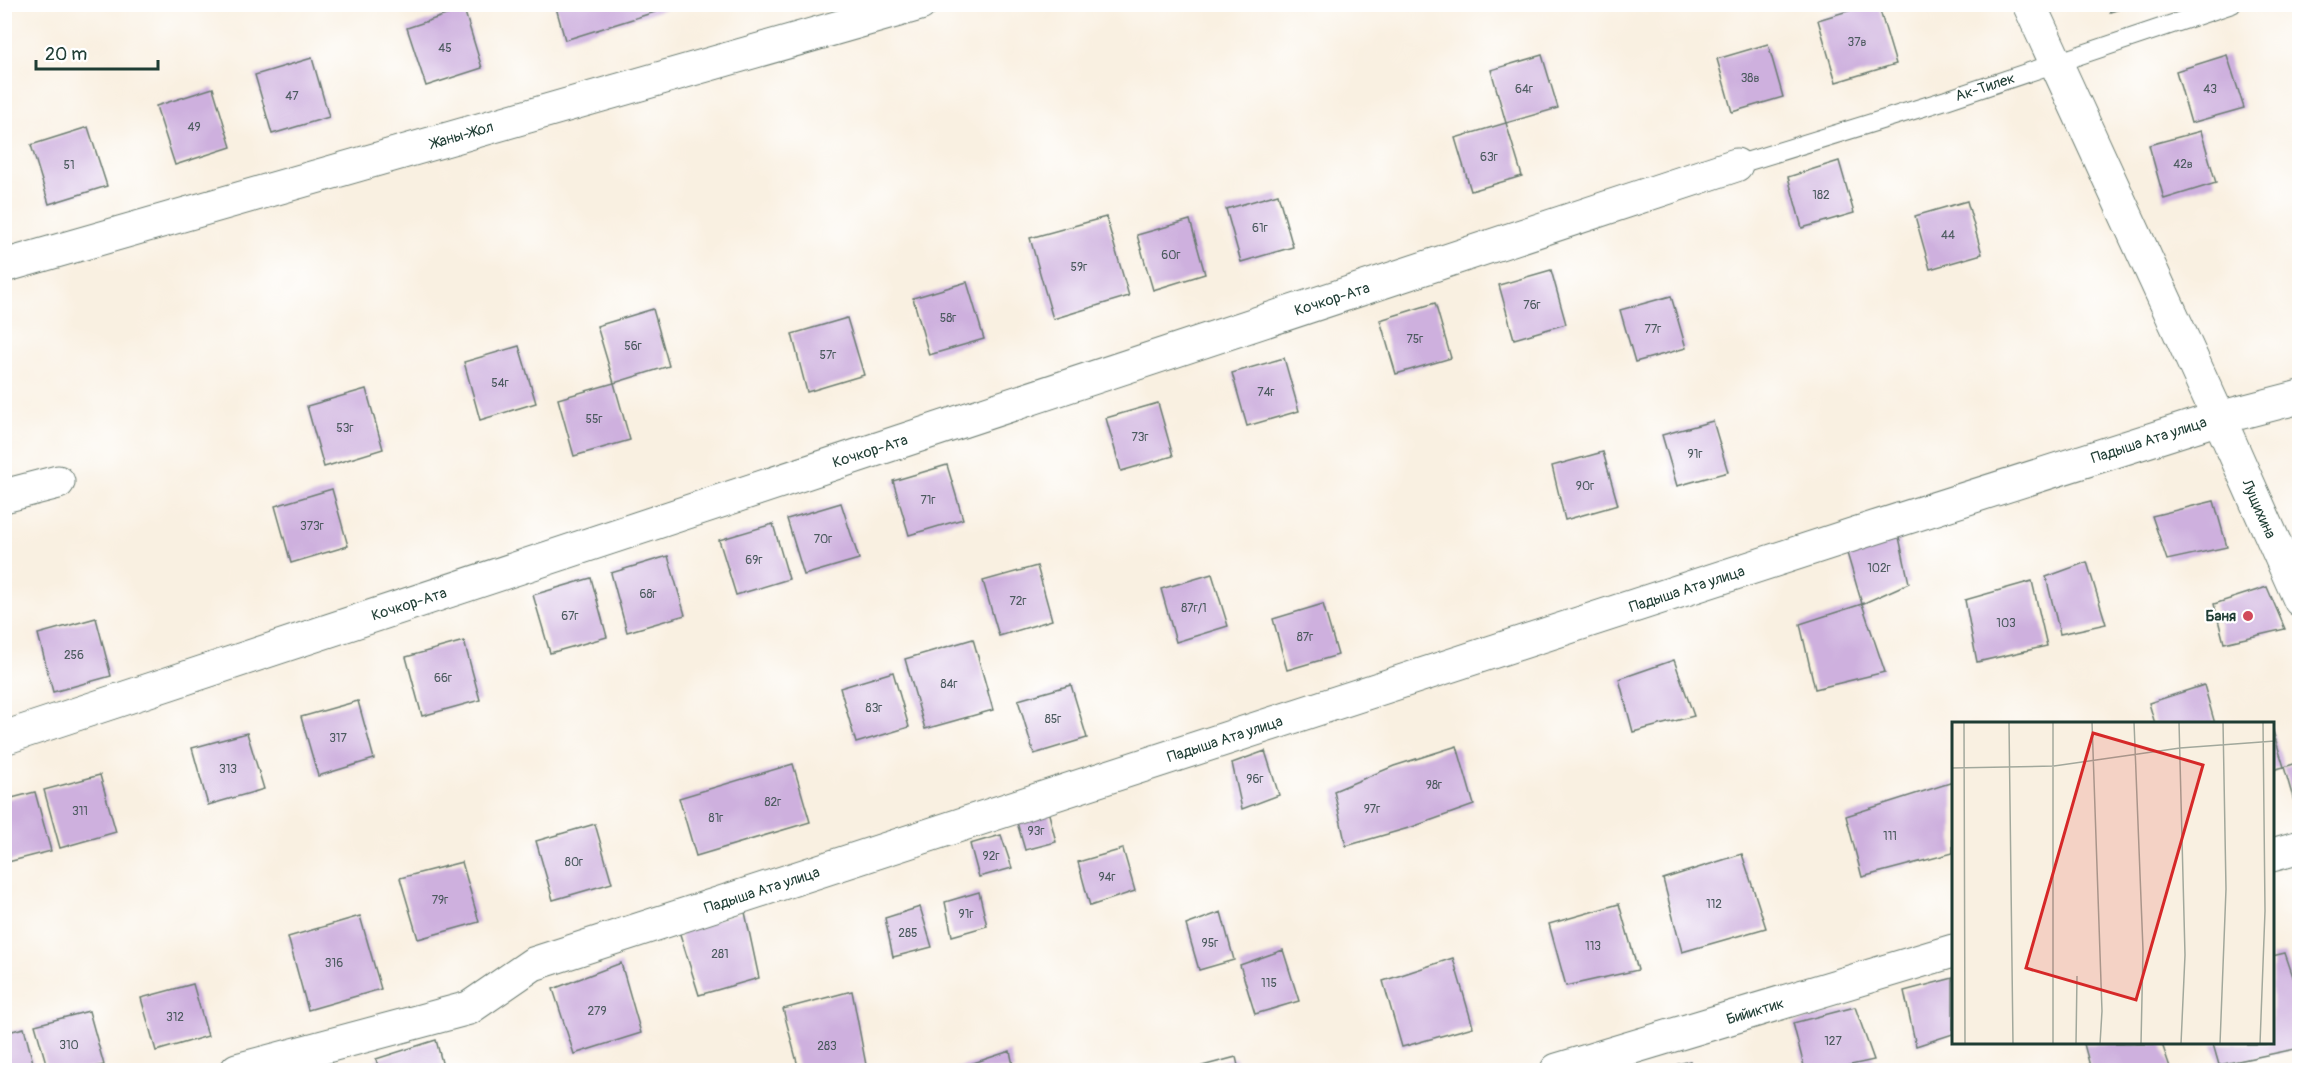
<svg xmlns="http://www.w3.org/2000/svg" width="2304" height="1075" viewBox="0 0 2304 1075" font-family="Pangolin,sans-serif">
  <rect width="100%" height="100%" fill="#fff"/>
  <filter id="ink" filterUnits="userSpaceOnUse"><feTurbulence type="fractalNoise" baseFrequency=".0167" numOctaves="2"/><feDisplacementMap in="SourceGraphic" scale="12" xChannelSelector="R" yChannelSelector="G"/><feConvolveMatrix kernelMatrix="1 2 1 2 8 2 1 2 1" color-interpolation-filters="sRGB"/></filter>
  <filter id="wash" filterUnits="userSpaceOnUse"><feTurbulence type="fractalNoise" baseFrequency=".008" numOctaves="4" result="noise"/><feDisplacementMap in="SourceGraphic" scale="24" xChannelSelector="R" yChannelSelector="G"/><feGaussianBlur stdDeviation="1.35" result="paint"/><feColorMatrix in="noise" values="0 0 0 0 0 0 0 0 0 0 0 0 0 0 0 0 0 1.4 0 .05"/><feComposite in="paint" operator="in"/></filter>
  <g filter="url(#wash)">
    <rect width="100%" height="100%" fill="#f9f0e1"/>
    <g id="blocks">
      <path fill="#ceb0de" d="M555,4H670L671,7L565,40Z
        M1871,4H1878L1896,64L1836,82L1818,20Z
        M2108,4H2133V5L2110,12Z
        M464,9L482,68L426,86L407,28Z
        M1768,44L1783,97L1732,112L1717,59Z
        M1542,55L1558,108L1506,123L1522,176L1471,191L1455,138L1506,123L1491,70Z
        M2227,55L2244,108L2191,123L2176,71Z
        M312,58L329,117L272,134L255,75Z
        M213,88L231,147L175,165L156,106Z
        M88,127L107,186L49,204L31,145Z
        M2201,131L2216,183L2164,199L2149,145Z
        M1839,161L1854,213L1802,228L1788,177Z
        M1278,194L1293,247L1241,262L1226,209Z
        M1967,201L1982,254L1930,269L1915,216Z
        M1106,217L1129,296L1053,319L1030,238Z
        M1190,220L1205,274L1153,290L1137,235Z
        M1551,270L1566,324L1514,339L1499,285Z
        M967,282L984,339L929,355L913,298Z
        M1671,296L1686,348L1635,362L1620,310Z
        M1435,303L1451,358L1396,374L1380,320Z
        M653,309L669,366L614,383L630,440L574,456L558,399L614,383L597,326Z
        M847,318L864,375L807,392L792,334Z
        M519,346L536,403L480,420L464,362Z
        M1284,358L1299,411L1247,426L1232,373Z
        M366,389L383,449L324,467L307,406Z
        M1158,403L1173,456L1121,471L1106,418Z
        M1713,421L1728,472L1677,486L1662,435Z
        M1603,452L1618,505L1565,520L1552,466Z
        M947,465L963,519L909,535L893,481Z
        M332,489L348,546L291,563L275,506Z
        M2214,501L2227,547L2167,560L2152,516Z
        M841,503L859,559L804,575L787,519Z
        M773,524L789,579L736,595L719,540Z
        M1899,537L1909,583L1862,604L1847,553Z
        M668,556L685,615L627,632L611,573Z
        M2087,562L2106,624L2060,634L2046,577Z
        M1037,566L1052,620L999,636L983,581Z
        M1212,574L1228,626L1176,642L1161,589Z
        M591,578L607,637L550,653L533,595Z
        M2032,581L2047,646L1977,662L1965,600Z
        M2267,587L2285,629L2224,643L2214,604Z
        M1323,604L1338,655L1287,670L1273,619Z
        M1862,604L1885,672L1815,689L1800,624Z
        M96,618L111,676L53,692L38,634Z
        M973,639L993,710L925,729L905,659Z
        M464,641L480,700L422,716L406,657Z
        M1674,660L1694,716L1633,732L1619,679Z
        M893,672L909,727L856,743L840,688Z
        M1071,685L1087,738L1034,754L1018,700Z
        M2204,685L2215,724H2155L2149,703Z
        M358,701L374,759L318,776L301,717Z
        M2272,728L2284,767L2272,770Z
        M247,733L264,789L208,805L192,748Z
        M1457,746L1474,805L1412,827L1346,846L1334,791L1394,766Z
        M1265,751L1279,795L1242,809L1232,763Z
        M2300,762V805H2295L2284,767Z
        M793,764L810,822L696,856L679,798Z
        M100,775L116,832L60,848L44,790Z
        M1953,782V853L1862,877L1846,816Z
        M35,792L51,851L4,863V800Z
        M1048,810L1056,842L1025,850L1016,819Z
        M595,824L612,883L553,900L536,841Z
        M1001,835L1012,868L979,877L970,844Z
        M1123,849L1135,891L1090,906L1078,862Z
        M1742,854L1766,928L1682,952L1663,879Z
        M462,862L479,922L418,939L400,878Z
        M979,892L987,926L952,936L945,902Z
        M1619,904L1638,970L1566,986L1549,924Z
        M920,907L932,947L893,957L885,918Z
        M745,912L759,978L699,995L679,931Z
        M1221,912L1234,960L1199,970L1186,925Z
        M360,916L381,989L308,1010L288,937Z
        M1283,950L1299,1001L1255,1014L1240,965Z
        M2285,953L2300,997V1048L2219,1065L2213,1044H2272V956Z
        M1453,958L1473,1027L1402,1047L1383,981Z
        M621,963L641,1033L574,1054L553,989Z
        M1953,978V1034L1916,1046L1904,991Z
        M193,984L208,1036L156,1051L141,998Z
        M852,991L866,1065L844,1070H799L783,1009Z
        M1855,1007L1874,1060L1828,1070H1805L1793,1023Z
        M89,1011L104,1065L81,1070H48L35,1025Z
        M24,1028L35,1070H4V1033Z
        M436,1040L444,1070H379L376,1059Z
        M2084,1044H2162L2171,1070H2091Z
        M1010,1051L1014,1070H952Z
        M1236,1057L1239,1070H1203L1202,1066Z
        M1690,1061L1692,1070H1657Z"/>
    </g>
  </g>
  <g filter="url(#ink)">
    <use href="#blocks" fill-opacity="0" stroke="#6b7c71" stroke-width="1.5"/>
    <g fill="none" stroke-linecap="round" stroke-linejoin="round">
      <g stroke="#6b7c71" stroke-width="20">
        <path id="service" d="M1736,165L1946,100L2232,4"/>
      </g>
      <g stroke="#6b7c71" stroke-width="35">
        <path id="minor" d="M2029,4L2219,418L2300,600
          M4,266L920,4
          M4,496L58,482
          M4,738L1736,165
          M2272,855L2300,847
          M237,1070L469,1008L533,964L1858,533L2219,418L2300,397
          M1557,1070L1953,951"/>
      </g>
      <use href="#service" stroke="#fff" stroke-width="18"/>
      <use href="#minor" stroke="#fff" stroke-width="33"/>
    </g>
  </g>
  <circle fill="#d1495b" stroke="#fff" stroke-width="2" cx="2248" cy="616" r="6"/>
  <g text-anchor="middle" stroke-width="4.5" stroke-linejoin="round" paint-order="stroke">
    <g font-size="12" fill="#4b5a5e">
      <text x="1857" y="46">37в</text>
      <text x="445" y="52">45</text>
      <text x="1750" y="82">38в</text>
      <text x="1524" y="93">64г</text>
      <text x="2210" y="93">43</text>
      <text x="292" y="100">47</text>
      <text x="194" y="131">49</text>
      <text x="1489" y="161">63г</text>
      <text x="2183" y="168">42в</text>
      <text x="69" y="169">51</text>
      <text x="1821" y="199">182</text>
      <text x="1260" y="232">61г</text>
      <text x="1948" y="239">44</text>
      <text x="1171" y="259">60г</text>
      <text x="1079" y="271">59г</text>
      <text x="1532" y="309">76г</text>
      <text x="948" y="322">58г</text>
      <text x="1653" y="333">77г</text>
      <text x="1415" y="343">75г</text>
      <text x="633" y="350">56г</text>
      <text x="828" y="359">57г</text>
      <text x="500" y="387">54г</text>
      <text x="1266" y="396">74г</text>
      <text x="594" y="423">55г</text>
      <text x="345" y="432">53г</text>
      <text x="1140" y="441">73г</text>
      <text x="1695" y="458">91г</text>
      <text x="1585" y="490">90г</text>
      <text x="928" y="504">71г</text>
      <text x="312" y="530">373г</text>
      <text x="823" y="543">70г</text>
      <text x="754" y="564">69г</text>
      <text x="1879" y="572">102г</text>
      <text x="648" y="598">68г</text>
      <text x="1018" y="605">72г</text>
      <text x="1194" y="612">87г/1</text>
      <text x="570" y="620">67г</text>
      <text x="2006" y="627">103</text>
      <text x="1305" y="641">87г</text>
      <text x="74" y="659">256</text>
      <text x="443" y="682">66г</text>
      <text x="949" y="688">84г</text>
      <text x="874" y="712">83г</text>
      <text x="1053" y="723">85г</text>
      <text x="338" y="742">317</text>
      <text x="228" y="773">313</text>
      <text x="1255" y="783">96г</text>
      <text x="1434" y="789">98г</text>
      <text x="773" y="806">82г</text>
      <text x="1372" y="813">97г</text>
      <text x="80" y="815">311</text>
      <text x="716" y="822">81г</text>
      <text x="1036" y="835">93г</text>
      <text x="1890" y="840">111</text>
      <text x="991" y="860">92г</text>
      <text x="574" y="866">80г</text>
      <text x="1107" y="881">94г</text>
      <text x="440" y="904">79г</text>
      <text x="1714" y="908">112</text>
      <text x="966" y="918">91г</text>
      <text x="908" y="937">285</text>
      <text x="1210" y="947">95г</text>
      <text x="1593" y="950">113</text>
      <text x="720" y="958">281</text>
      <text x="334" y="967">316</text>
      <text x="1269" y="987">115</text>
      <text x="597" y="1015">279</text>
      <text x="175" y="1021">312</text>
      <text x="1833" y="1045">127</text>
      <text x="69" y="1049">310</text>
      <text x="827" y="1050">283</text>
    </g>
    <g font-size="15" fill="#1f3d34" stroke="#fff">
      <text transform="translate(1985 87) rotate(-18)" y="5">Ак-Тилек</text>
      <text transform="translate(462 135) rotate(-16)" y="5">Жаны-Жол</text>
      <text transform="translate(1332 299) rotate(-18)" y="5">Кочкор-Ата</text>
      <text transform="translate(2149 440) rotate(-18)" y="5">Падыша Ата улица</text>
      <text transform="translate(870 451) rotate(-18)" y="5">Кочкор-Ата</text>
      <text transform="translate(2259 509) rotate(66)" y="5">Лущихина</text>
      <text transform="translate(1687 589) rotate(-18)" y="5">Падыша Ата улица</text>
      <text transform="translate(409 604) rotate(-18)" y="5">Кочкор-Ата</text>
      <text transform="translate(1225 739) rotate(-18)" y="5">Падыша Ата улица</text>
      <text transform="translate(762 890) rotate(-18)" y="5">Падыша Ата улица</text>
      <text transform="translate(1755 1011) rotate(-17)" y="5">Бийиктик</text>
    </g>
    <g font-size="15" font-weight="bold" fill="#1f3d34" stroke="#fff" text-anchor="end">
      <text x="2236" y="621">Баня</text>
    </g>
  </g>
  <g transform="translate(1952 722)">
    <rect width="322" height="322" fill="#f9f0e1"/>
    <path fill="none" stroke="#a2a89c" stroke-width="1.5" d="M12,0L13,322M57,0L61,322M101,0V322M140,0L150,289L148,322M182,0L191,228L189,322M227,0L233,233L229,322M0,46L102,44L228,26L323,19M124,322L125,254M268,322L274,167L271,0M308,322L313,189L311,0"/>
    <path fill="#d62828" fill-opacity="0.15" stroke="#d62828" stroke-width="3" d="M141,11L251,43L184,278L74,246Z"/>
    <rect width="322" height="322" fill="none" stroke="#1f3d34" stroke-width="3"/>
  </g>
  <rect width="2304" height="1075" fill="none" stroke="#fff" stroke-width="24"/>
  <path d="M36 60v9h122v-9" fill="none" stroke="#1f3d34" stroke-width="3"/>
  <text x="45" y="60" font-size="18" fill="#1f3d34" stroke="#ffffff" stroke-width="4.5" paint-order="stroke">20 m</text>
</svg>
